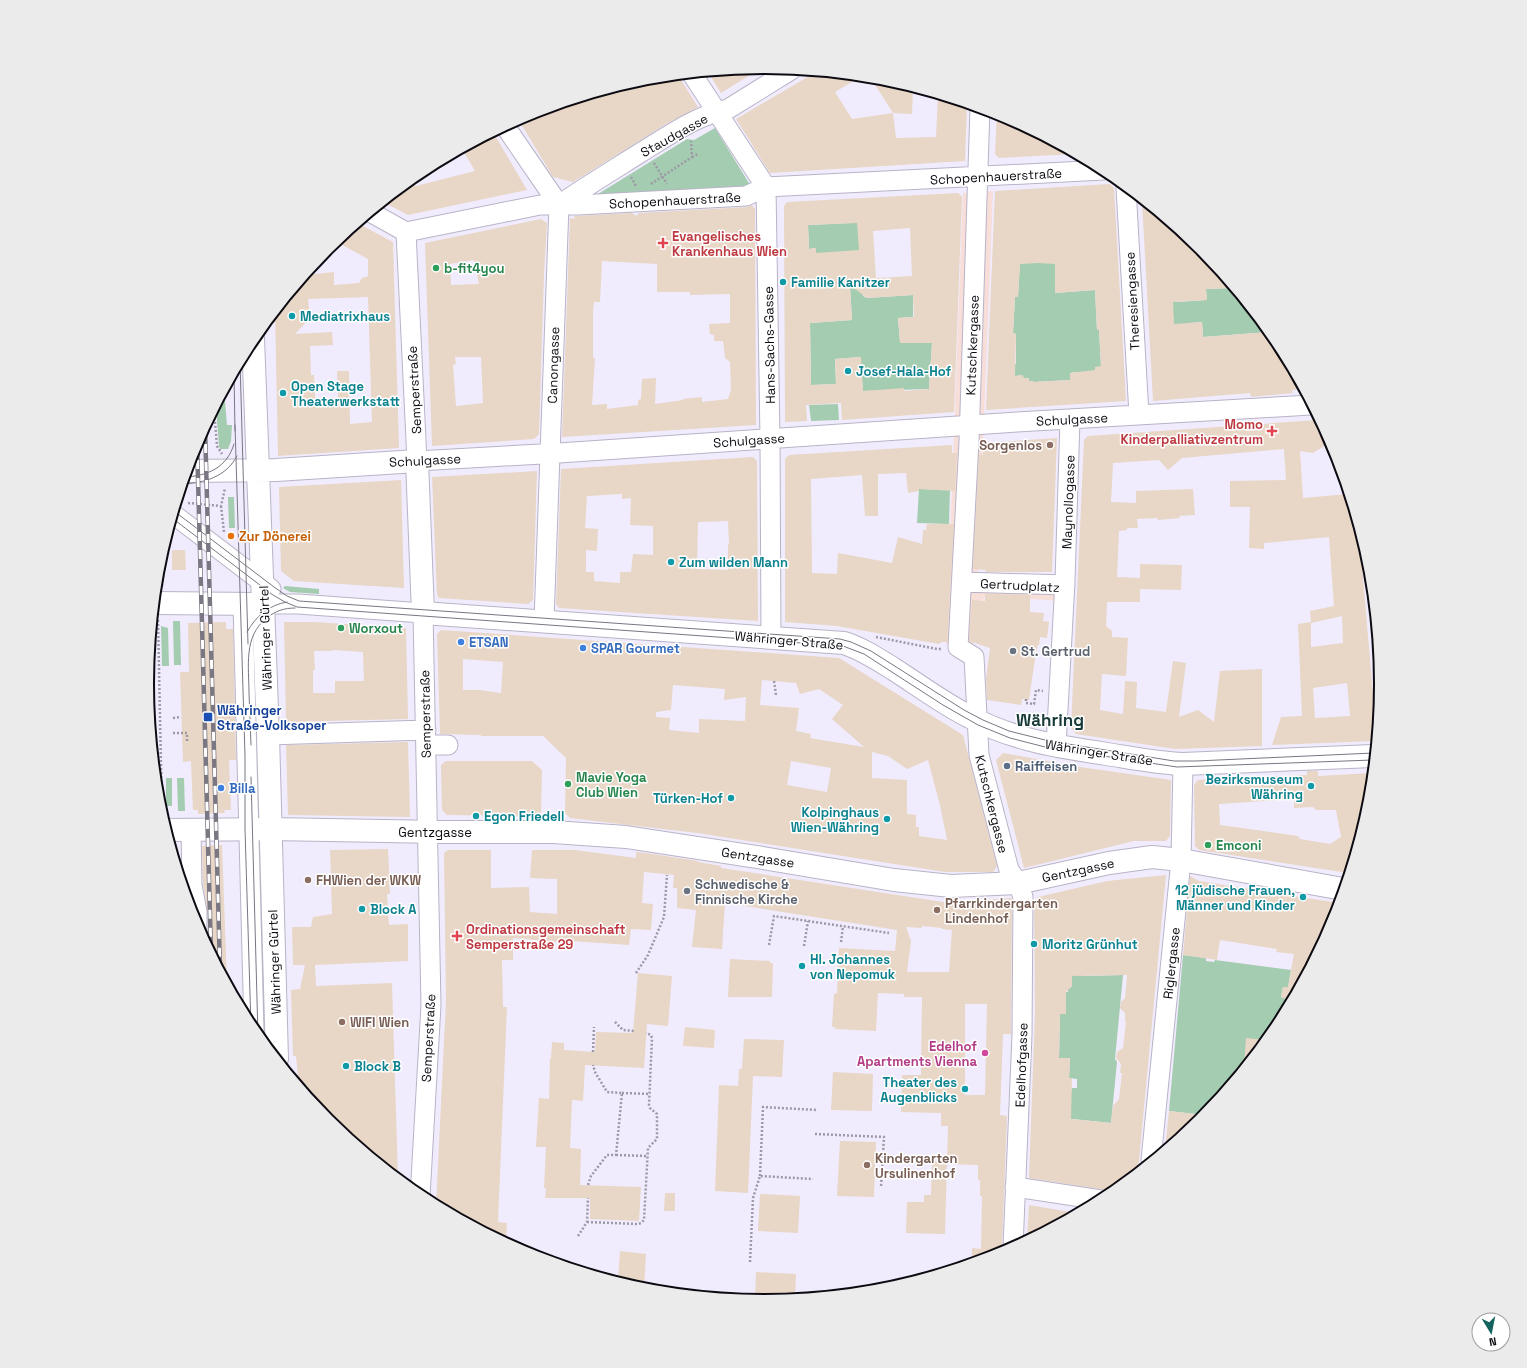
<svg xmlns="http://www.w3.org/2000/svg" width="1527" height="1368" viewBox="0 0 1527 1368" font-family="'Space Grotesk',sans-serif">
  <rect width="100%" height="100%" fill="#f1ecfd"/>
  <path fill="#f8ded8" d="M993,191L978,573L1061,575L1060,601L985,596L976,613L973,645L946,644L963,193Z"/>
  <path fill="#a4ccb0" d="M715,128L752,188L590,199L687,139L694,140Z
    M872,222L859,250L816,280L815,248L809,249L808,225Z
    M1020,261H1055V293L1095,290L1097,330H1099L1101,366L1096,377L1076,372L1070,373V380L1034,382V381H1029V378H1024L1022,375L1017,376L1016,378V382L1014,373V364H1016V334L1013,333L1015,297H1018Z
    M850,287H862L863,296L867,298L913,295V317L898,318L900,342L932,343L929,389L863,391L860,357L835,359L836,384L811,385L810,323L852,320Z
    M1233,288L1269,332L1203,337L1202,322L1190,323L1175,349L1172,299L1177,302L1207,300L1206,289Z
    M224,390L227,425H232L231,441L228,449H220L219,446L216,407Z
    M838,404L839,420L811,421L809,405Z
    M919,489L950,490L949,524L917,523Z
    M228,497H234L235,528H229Z
    M285,586L319,589V594L290,592L283,588Z
    M173,621H180L181,665H174Z
    M161,626L168,628L169,666H162Z
    M166,778H172V806H166Z
    M177,778H184L185,811H178Z
    M255,853H260L265,1045L260,1038Z
    M1183,955L1206,958V961L1214,962L1215,960L1291,970L1288,987H1283L1281,997L1286,999L1284,1012L1276,1027L1204,1115L1169,1111Z
    M1076,957L1082,976L1123,975L1115,1059L1117,1062L1111,1123L1073,1119L1057,1132L1072,1088H1077V1079L1069,1078L1070,1058H1059L1060,1014H1066L1065,992H1068V989L1072,986V982L1069,978Z"/>
  <path fill="#e8d6c6" fill-rule="evenodd" d="M763,67L721,93L708,72Z
    M816,72L860,77L835,92L852,119L893,113L896,138L936,137L938,95L967,104L965,161L770,173L736,119Z
    M678,75L698,107L666,124L573,182L553,177L518,119L528,114L643,79Z
    M870,77L884,79L913,88L912,114L893,113Z
    M997,113L1000,114L1075,154L999,158L995,154Z
    M493,132L527,190L408,215L383,202L407,182L416,186L475,171L462,149Z
    M1110,184L1114,188L1126,401L986,410L995,191ZM1038,263L1055,264V293L1095,290L1097,330H1099L1101,366L1095,367V370L1070,373V380L1034,382V381H1029V378H1024L1022,375L1015,376L1016,334L1013,333L1015,297H1018L1020,264Z
    M958,193L962,197L954,412L842,420L841,403L806,405L807,421L785,422L784,206L787,202ZM857,223L859,250L816,253V248L809,249L808,225ZM910,228L912,276L876,278L873,231ZM850,285L867,298L913,295L914,317L898,318L900,343H932L929,389L904,391V388L863,391L861,357L835,359L836,384L811,385L810,323L852,320Z
    M1142,201L1200,248L1233,288L1206,289L1207,300L1173,302L1174,324L1202,322L1203,337L1269,332L1277,341L1302,389L1292,390L1293,393L1251,397L1250,393L1153,401Z
    M752,205L755,209L756,425L562,437L570,218L575,219L574,216L632,213L636,216L639,213L747,207ZM602,261L657,264V292H690V295L730,294V323L709,324L710,334L714,335V341H723L725,358L730,362L731,390L728,399L702,402V397L683,399V400L655,404L656,378L642,379L641,399L638,400V405L607,409V404L592,405L595,358H593V311L594,302H600Z
    M541,219L547,223L544,275L539,434L534,439L432,446L425,243ZM474,260L479,284L451,285L450,264ZM455,357H481L483,403L456,406L453,365L456,364Z
    M357,223L393,242L399,448L278,456L275,312L305,275L334,272V285L359,283L362,278L368,276V259L335,241ZM368,297L372,422L350,424L349,371H337L338,398H315L314,375H311L310,346L333,345L332,332L295,334L310,318L308,299Z
    M1318,420L1331,442L1313,453L1300,451L1303,498L1348,494L1359,532L1376,729L1375,741L1272,745L1281,717L1302,716L1298,624L1311,622V623L1310,611L1334,606L1329,537L1264,543V549L1249,548L1250,507H1230V481L1286,480L1284,449L1182,458L1168,470L1159,460L1113,463L1111,502L1136,503V491L1193,489L1195,515L1179,516L1180,518L1158,520L1157,518L1137,519L1138,528H1127V530L1119,531L1117,577L1140,578V564L1182,565L1181,590L1140,589V602H1107L1106,626L1112,631V637L1128,638L1126,676L1102,674L1100,710L1123,714L1125,681L1137,682L1136,708L1166,712L1173,661L1186,663L1179,717L1198,710L1214,722L1220,671L1262,669V746L1175,749L1076,734L1071,728L1084,440L1088,436ZM1342,616L1343,643L1311,647V623ZM1347,683L1350,716L1315,718L1313,688Z
    M1057,438L1052,572H986V570L973,569L979,454L983,455V443Z
    M952,445V453H957L955,491L919,489V491L908,493L906,473L878,474V516H865L862,475L811,479L812,573L837,574L838,553L892,563L898,537L922,544L923,530H926L927,524H954L947,642H942L939,644L837,626L785,622V459L789,455Z
    M753,457L757,461L758,621L559,608L556,604L561,469ZM622,494V499L631,498L630,525L653,526V555L633,554L631,572H620V583L594,581V572H586V550L597,551L598,529L585,528L587,496ZM728,521L729,544H728V570L697,569L698,522Z
    M537,471L533,600L528,604L439,598L437,595L432,477Z
    M401,480L404,588L294,581L281,571L279,487Z
    M172,550H185L186,570H172Z
    M985,594L1030,595V612L1044,613L1043,621L1049,622L1047,638L1040,637L1039,645H1038L1036,652L1029,700L1022,699L1021,705L987,700L986,679L990,648L969,641L972,600L985,601Z
    M226,622V629H233L236,760H229L231,810H224L225,813L198,814V810H193L191,761L183,762L180,672H189L188,623Z
    M284,622H314L406,628L408,719L286,722ZM332,650L363,652L364,681H335V693H313V670H315L314,651H332Z
    M441,630L839,658L963,735L997,866L993,872H945L697,833L570,818L565,813L566,758L543,736H481V735L440,734L437,634ZM463,659L503,662L501,693L480,690H463ZM762,680L796,683L800,694L819,689L843,705L832,719L864,747L810,738L811,734L796,731L799,708L760,705ZM673,685L725,689L724,700L746,697L745,721L699,719V733L669,730L670,718L656,717V712L671,710ZM872,752L888,756L907,769L928,760L940,805L947,840L919,836V827H916V815L907,814V780L872,778ZM791,761L831,768L827,792L787,785Z
    M408,742L410,817L288,815L286,745Z
    M1003,753L1080,767L1171,780L1170,836L1166,841H1134L1024,868L996,760Z
    M446,761H532L542,770L541,812L536,816L447,815L442,810L441,765Z
    M1307,771H1318V776L1372,773L1369,805L1348,873L1199,850L1195,846L1194,785L1198,780L1307,775ZM1294,796V808L1313,807L1316,810H1336L1341,837L1330,844L1300,839L1298,836L1220,825L1219,804L1281,800Z
    M222,845L227,983L203,937L206,934L208,928V912L203,884L202,846Z
    M388,849L390,894H387L389,925L408,924V961L315,965L316,986L392,983L398,1178L327,1120L293,1078L298,1077L296,1056H293L291,990L300,989L305,965H293L292,927H311L313,917L332,914L330,850Z
    M448,850H491V888L529,887L530,912L557,914V879L530,878L532,850H575L636,858V852L646,853L698,861V862L721,866V868L943,902L968,903V901L1011,898L1012,899L1011,1034H1003L1000,1115L1007,1116L1002,1247L1003,1252L972,1262V1248L981,1249L982,1196H980V1180H978V1165L947,1164L948,1126H941V1113L901,1112L902,1075H921L922,997H904V994L878,993L876,1031L835,1029V1027H832L834,994L837,993L839,948L895,951L897,930L725,903L722,949L692,947L696,910L677,908V888H673L674,875L644,872L642,903L653,904L651,930L631,929L629,945L571,941L570,943L513,938V960H502L503,1007H507L498,1222L507,1223L506,1243L436,1205L446,1001L444,853ZM922,926L942,928V929L952,930L949,972H907L911,941L906,927L922,928ZM965,1004H987L985,1095H965Z
    M1166,875L1138,1171L1113,1191L1029,1178L1035,1012L1034,903L1038,897L1107,881ZM1127,975L1125,998L1121,1002L1120,1008L1125,1013V1022H1126L1123,1048L1117,1052L1116,1058L1121,1064L1120,1073H1122L1119,1099L1113,1106L1111,1123L1071,1119L1072,1078H1069L1070,1058H1059L1060,1014H1066V992L1072,986V976Z
    M1190,876L1199,881L1339,903L1333,920L1287,1007L1285,1006L1286,999L1281,997L1283,987H1288L1294,954L1276,952L1277,949L1220,940L1217,960L1183,955Z
    M730,959L770,961V963H773L772,997H728Z
    M638,973L672,976L668,1026L647,1024L644,1068L585,1065L583,1101L572,1100L570,1148L581,1149L580,1185L641,1187L639,1221L590,1219V1198H545L546,1188H544L546,1147H536L539,1098L549,1099L550,1058L551,1059L552,1042L564,1043V1050L595,1052L596,1032L633,1033Z
    M685,1027L715,1030L714,1048L683,1046Z
    M1246,1038L1266,1040L1244,1067Z
    M744,1039L784,1040L782,1077L753,1076L748,1193L715,1191L719,1085L738,1086L739,1069H742Z
    M833,1072L873,1074L872,1111L831,1110Z
    M1169,1111L1204,1115L1200,1120L1165,1149Z
    M840,1141L876,1142L874,1197L837,1196Z
    M932,1161L947,1162L945,1234L906,1233L907,1202H924V1195H931Z
    M665,1193H675V1211H664Z
    M760,1194L800,1196L798,1233L758,1231Z
    M1029,1205L1076,1213L1027,1239Z
    M620,1251L646,1254L644,1289L618,1282Z
    M756,1272L796,1274L795,1298L763,1301L755,1300Z"/>
  <g fill="none" stroke-linecap="round" stroke-linejoin="round">
    <g stroke="#b9b3c7" stroke-width="21">
      <path id="minor" d="M692,74L766,187L770,439L771,638
        M980,108L969,441L958,647L974,657L979,755L1009,870L1018,883L1023,897L1022,1035L1013,1247
        M505,126L559,205L544,621
        M1126,188L1139,415
        M559,205C585,187 613,170 640,153C668,136 695,116 728,109L791,70
        M370,212L406,232L540,205H578L746,196L766,187L1104,170
        M406,232L417,461L559,453L1017,422L1311,405
        M173,514L271,589
        M962,582L1065,585
        M243,604L254,1031
        M264,604H298L423,613L431,1005L420,1197
        M268,735L426,730
        M426,745H448
        M1056,746L1065,581L1070,419
        M191,829L192,885L197,912V928
        M1151,1160L1181,860L1183,764
        M1015,1187L1101,1200"/>
    </g>
    <g stroke="#b9b3c7" stroke-width="24">
      <path id="major" d="M253,338L268,735L277,1059
        M187,471L276,470L417,461L423,613L844,643C863,649 879,660 895,670C920,686 944,704 970,717C1013,740 1060,747 1107,754C1132,758 1157,763 1183,764L1373,756
        M155,603L264,604
        M166,830L270,829L441,832H553L626,837L763,858L894,880L951,886L1018,883L1109,863L1152,857L1181,860L1343,889"/>
    </g>
    <path stroke="#9c98a6" stroke-width="2.5" stroke-dasharray="2 2" stroke-linecap="butt" d="M692,157L698,154
      M654,163L667,184
      M631,177L636,186
      M651,184L692,157L691,141
      M227,385H231
      M214,410L217,446L222,454
      M188,503L221,506L225,488
      M221,506L224,532
      M157,576L163,577
      M162,586L163,577L162,552
      M158,620L162,813
      M876,637L937,649H942
      M774,681L776,695
      M1026,699V703L1034,704L1036,690L1043,691
      M173,718L181,717
      M173,733H187V743
      M841,942L843,926
      M769,945L774,916L889,933
      M804,946L808,921
      M636,973L648,955L664,917L667,875
      M615,1022L623,1030L634,1031
      M593,1052L594,1027
      M622,1093L650,1094
      M815,1134L884,1137L881,1187
      M616,1155L647,1156
      M760,1176L763,1107L817,1110
      M588,1185L591,1176L607,1155H616L622,1093L607,1092L595,1072L593,1065
      M587,1222L638,1224L641,1223L644,1220L648,1148L657,1139V1114L650,1108L649,1105L652,1038L651,1035L646,1033
      M578,1236L587,1222L588,1198
      M750,1262L753,1198L760,1176L813,1179"/>
    <use href="#minor" stroke="#fff" stroke-width="19"/>
    <use href="#major" stroke="#fff" stroke-width="22"/>
    <path stroke="#7a7682" stroke-width="1" d="M240,361L248,644
      M234,373L235,431
      M235,425L245,756V829L251,1027
      M185,477C207,476 227,468 234,444
      M183,484C204,483 226,477 237,456
      M174,511L274,587L287,596L299,601L840,639L851,642L871,651L964,710L983,720L1009,731L1049,741L1174,761H1196L1374,753
      M172,518L273,595L285,602L297,607L843,646L864,654L943,705L978,725L1010,738L1049,748L1177,767L1373,760
      M247,632C256,616 269,605 287,602
      M251,745C250,728 250,710 249,693C249,667 243,636 267,618C275,611 284,608 295,608
      M251,777L258,1036"/>
    <g stroke="#7a7682" stroke-width="4.5">
      <path id="rail" d="M205,426L220,969
        M197,442L211,952"/>
    </g>
    <use href="#rail" stroke="#fff" stroke-width="3" stroke-dasharray="9" stroke-linecap="butt"/>
  </g>
  <g fill="#e0444e" stroke="#fff" stroke-width="1.5">
    <path d="M661 237h4v4h4v4h-4v4h-4v-4h-4v-4h4z"/>
    <path d="M1270 425h4v4h4v4h-4v4h-4v-4h-4v-4h4z"/>
    <path d="M455 930h4v4h4v4h-4v4h-4v-4h-4v-4h4z"/>
  </g>
  <g fill="#2e9e5b" stroke="#fff" stroke-width="1.5">
    <circle cx="436" cy="268" r="4"/>
    <circle cx="341" cy="628" r="4"/>
    <circle cx="568" cy="784" r="4"/>
    <circle cx="1208" cy="845" r="4"/>
  </g>
  <g fill="#0f9aa8" stroke="#fff" stroke-width="1.5">
    <circle cx="783" cy="282" r="4"/>
    <circle cx="292" cy="316" r="4"/>
    <circle cx="848" cy="371" r="4"/>
    <circle cx="283" cy="393" r="4"/>
    <circle cx="671" cy="562" r="4"/>
    <circle cx="1311" cy="786" r="4"/>
    <circle cx="731" cy="798" r="4"/>
    <circle cx="476" cy="816" r="4"/>
    <circle cx="887" cy="819" r="4"/>
    <circle cx="1303" cy="897" r="4"/>
    <circle cx="362" cy="909" r="4"/>
    <circle cx="1034" cy="944" r="4"/>
    <circle cx="802" cy="966" r="4"/>
    <circle cx="346" cy="1066" r="4"/>
    <circle cx="965" cy="1089" r="4"/>
  </g>
  <g fill="#8d6e63" stroke="#fff" stroke-width="1.5">
    <circle cx="1050" cy="445" r="4"/>
    <circle cx="308" cy="880" r="4"/>
    <circle cx="937" cy="910" r="4"/>
    <circle cx="342" cy="1022" r="4"/>
    <circle cx="867" cy="1165" r="4"/>
  </g>
  <circle fill="#e8710a" stroke="#fff" stroke-width="1.5" cx="231" cy="536" r="4"/>
  <g fill="#3f7fe0" stroke="#fff" stroke-width="1.5">
    <circle cx="461" cy="642" r="4"/>
    <circle cx="583" cy="648" r="4"/>
    <circle cx="221" cy="788" r="4"/>
  </g>
  <g fill="#6b7280" stroke="#fff" stroke-width="1.5">
    <circle cx="1013" cy="651" r="4"/>
    <circle cx="687" cy="891" r="4"/>
  </g>
  <rect fill="#1a4fb4" stroke="#fff" stroke-width="1.5" x="203" y="712" width="10" height="10" rx="2"/>
  <circle fill="#5c6f8a" stroke="#fff" stroke-width="1.5" cx="1007" cy="766" r="4"/>
  <circle fill="#d1479c" stroke="#fff" stroke-width="1.5" cx="985" cy="1053" r="4"/>
  <g text-anchor="middle" stroke-width="3" stroke-linejoin="round" paint-order="stroke">
    <g font-size="13" fill="#0d0b12" stroke="#fff">
      <text transform="translate(674 135) rotate(-29)" y="5">Staudgasse</text>
      <text transform="translate(996 176) rotate(-3)" y="5">Schopenhauerstraße</text>
      <text transform="translate(675 200) rotate(-3)" y="5">Schopenhauerstraße</text>
      <text transform="translate(1132 301) rotate(-93)" y="5">Theresiengasse</text>
      <text transform="translate(769 345) rotate(-91)" y="5">Hans-Sachs-Gasse</text>
      <text transform="translate(972 345) rotate(-88)" y="5">Kutschkergasse</text>
      <text transform="translate(553 365) rotate(-88)" y="5">Canongasse</text>
      <text transform="translate(414 390) rotate(-93)" y="5">Semperstraße</text>
      <text transform="translate(1072 419) rotate(-3)" y="5">Schulgasse</text>
      <text transform="translate(749 440) rotate(-4)" y="5">Schulgasse</text>
      <text transform="translate(425 460) rotate(-3)" y="5">Schulgasse</text>
      <text transform="translate(1068 502) rotate(-88)" y="5">Maynollogasse</text>
      <text transform="translate(1020 585) rotate(3)" y="5">Gertrudplatz</text>
      <text transform="translate(265 638) rotate(-92)" y="5">Währinger Gürtel</text>
      <text transform="translate(789 640) rotate(5)" y="5">Währinger Straße</text>
      <text transform="translate(425 714) rotate(-91)" y="5">Semperstraße</text>
      <text transform="translate(1099 752) rotate(9)" y="5">Währinger Straße</text>
      <text transform="translate(992 804) rotate(76)" y="5">Kutschkergasse</text>
      <text x="435" y="837">Gentzgasse</text>
      <text transform="translate(758 857) rotate(9)" y="5">Gentzgasse</text>
      <text transform="translate(1078 870) rotate(-12)" y="5">Gentzgasse</text>
      <text transform="translate(274 962) rotate(-92)" y="5">Währinger Gürtel</text>
      <text transform="translate(1171 963) rotate(-84)" y="5">Riglergasse</text>
      <text transform="translate(428 1038) rotate(-87)" y="5">Semperstraße</text>
      <text transform="translate(1021 1065) rotate(-88)" y="5">Edelhofgasse</text>
    </g>
    <g font-size="13" font-weight="bold" fill="#be3a42" stroke="#fff" text-anchor="start">
      <text x="672" y="241">Evangelisches<tspan x="672" dy="15">Krankenhaus Wien</tspan></text>
      <text x="1263" y="429" text-anchor="end">Momo<tspan x="1263" dy="15">Kinderpalliativzentrum</tspan></text>
      <text x="466" y="934">Ordinationsgemeinschaft<tspan x="466" dy="15">Semperstraße 29</tspan></text>
    </g>
    <g font-size="13" font-weight="bold" fill="#27864d" stroke="#fff" text-anchor="start">
      <text x="444" y="273">b-fit4you</text>
      <text x="349" y="633">Worxout</text>
      <text x="576" y="782">Mavie Yoga<tspan x="576" dy="15">Club Wien</tspan></text>
      <text x="1216" y="850">Emconi</text>
    </g>
    <g font-size="13" font-weight="bold" fill="#0d838f" stroke="#fff" text-anchor="start">
      <text x="791" y="287">Familie Kanitzer</text>
      <text x="300" y="321">Mediatrixhaus</text>
      <text x="856" y="376">Josef-Hala-Hof</text>
      <text x="291" y="391">Open Stage<tspan x="291" dy="15">Theaterwerkstatt</tspan></text>
      <text x="679" y="567">Zum wilden Mann</text>
      <text x="1303" y="784" text-anchor="end">Bezirksmuseum<tspan x="1303" dy="15">Währing</tspan></text>
      <text x="723" y="803" text-anchor="end">Türken-Hof</text>
      <text x="879" y="817" text-anchor="end">Kolpinghaus<tspan x="879" dy="15">Wien-Währing</tspan></text>
      <text x="484" y="821">Egon Friedell</text>
      <text x="1295" y="895" text-anchor="end">12 jüdische Frauen,<tspan x="1295" dy="15">Männer und Kinder</tspan></text>
      <text x="370" y="914">Block A</text>
      <text x="1042" y="949">Moritz Grünhut</text>
      <text x="810" y="964">Hl. Johannes<tspan x="810" dy="15">von Nepomuk</tspan></text>
      <text x="354" y="1071">Block B</text>
      <text x="957" y="1087" text-anchor="end">Theater des<tspan x="957" dy="15">Augenblicks</tspan></text>
    </g>
    <g font-size="13" font-weight="bold" fill="#785e54" stroke="#fff" text-anchor="start">
      <text x="1042" y="450" text-anchor="end">Sorgenlos</text>
      <text x="316" y="885">FHWien der WKW</text>
      <text x="945" y="908">Pfarrkindergarten<tspan x="945" dy="15">Lindenhof</tspan></text>
      <text x="350" y="1027">WIFI Wien</text>
      <text x="875" y="1163">Kindergarten<tspan x="875" dy="15">Ursulinenhof</tspan></text>
    </g>
    <g font-size="13" font-weight="bold" fill="#c56008" stroke="#fff" text-anchor="start">
      <text x="239" y="541">Zur Dönerei</text>
    </g>
    <g font-size="13" font-weight="bold" fill="#366cbe" stroke="#fff" text-anchor="start">
      <text x="469" y="647">ETSAN</text>
      <text x="591" y="653">SPAR Gourmet</text>
      <text x="229" y="793">Billa</text>
    </g>
    <g font-size="13" font-weight="bold" fill="#5b616d" stroke="#fff" text-anchor="start">
      <text x="1021" y="656">St. Gertrud</text>
      <text x="695" y="889">Schwedische &amp;<tspan x="695" dy="15">Finnische Kirche</tspan></text>
    </g>
    <g font-size="13" font-weight="bold" fill="#164399" stroke="#fff" text-anchor="start">
      <text x="217" y="715">Währinger<tspan x="217" dy="15">Straße-Volksoper</tspan></text>
    </g>
    <g font-size="13" font-weight="bold" fill="#4e5e75" stroke="#fff" text-anchor="start">
      <text x="1015" y="771">Raiffeisen</text>
    </g>
    <g font-size="13" font-weight="bold" fill="#b23c85" stroke="#fff" text-anchor="end">
      <text x="977" y="1051">Edelhof<tspan x="977" dy="15">Apartments Vienna</tspan></text>
    </g>
    <g font-size="17" font-weight="bold" fill="#183a38" stroke="#fff">
      <text x="1050" y="726">Währing</text>
    </g>
  </g>
  <path d="M0 0H1527V1368H0ZM154 684a610 610 0 1 1 1220 0a610 610 0 1 1-1220 0Z" fill="#ecebec" fill-rule="evenodd"/>
  <path fill="none" stroke="#0d0b12" stroke-width="2" d="M154 684a610 610 0 1 1 1220 0a610 610 0 1 1-1220 0Z"/>
  <g transform="translate(1491 1332) rotate(170)"><circle r="19" fill="#ffffff" stroke="#9e9da0"/>
  <path d="M0-3L7 15L0 10L-7 15Z" fill="#14635f"/>
  <text y="-6" font-size="11" font-weight="bold" text-anchor="middle" fill="#0d0b12">N</text>
  </g>
</svg>
